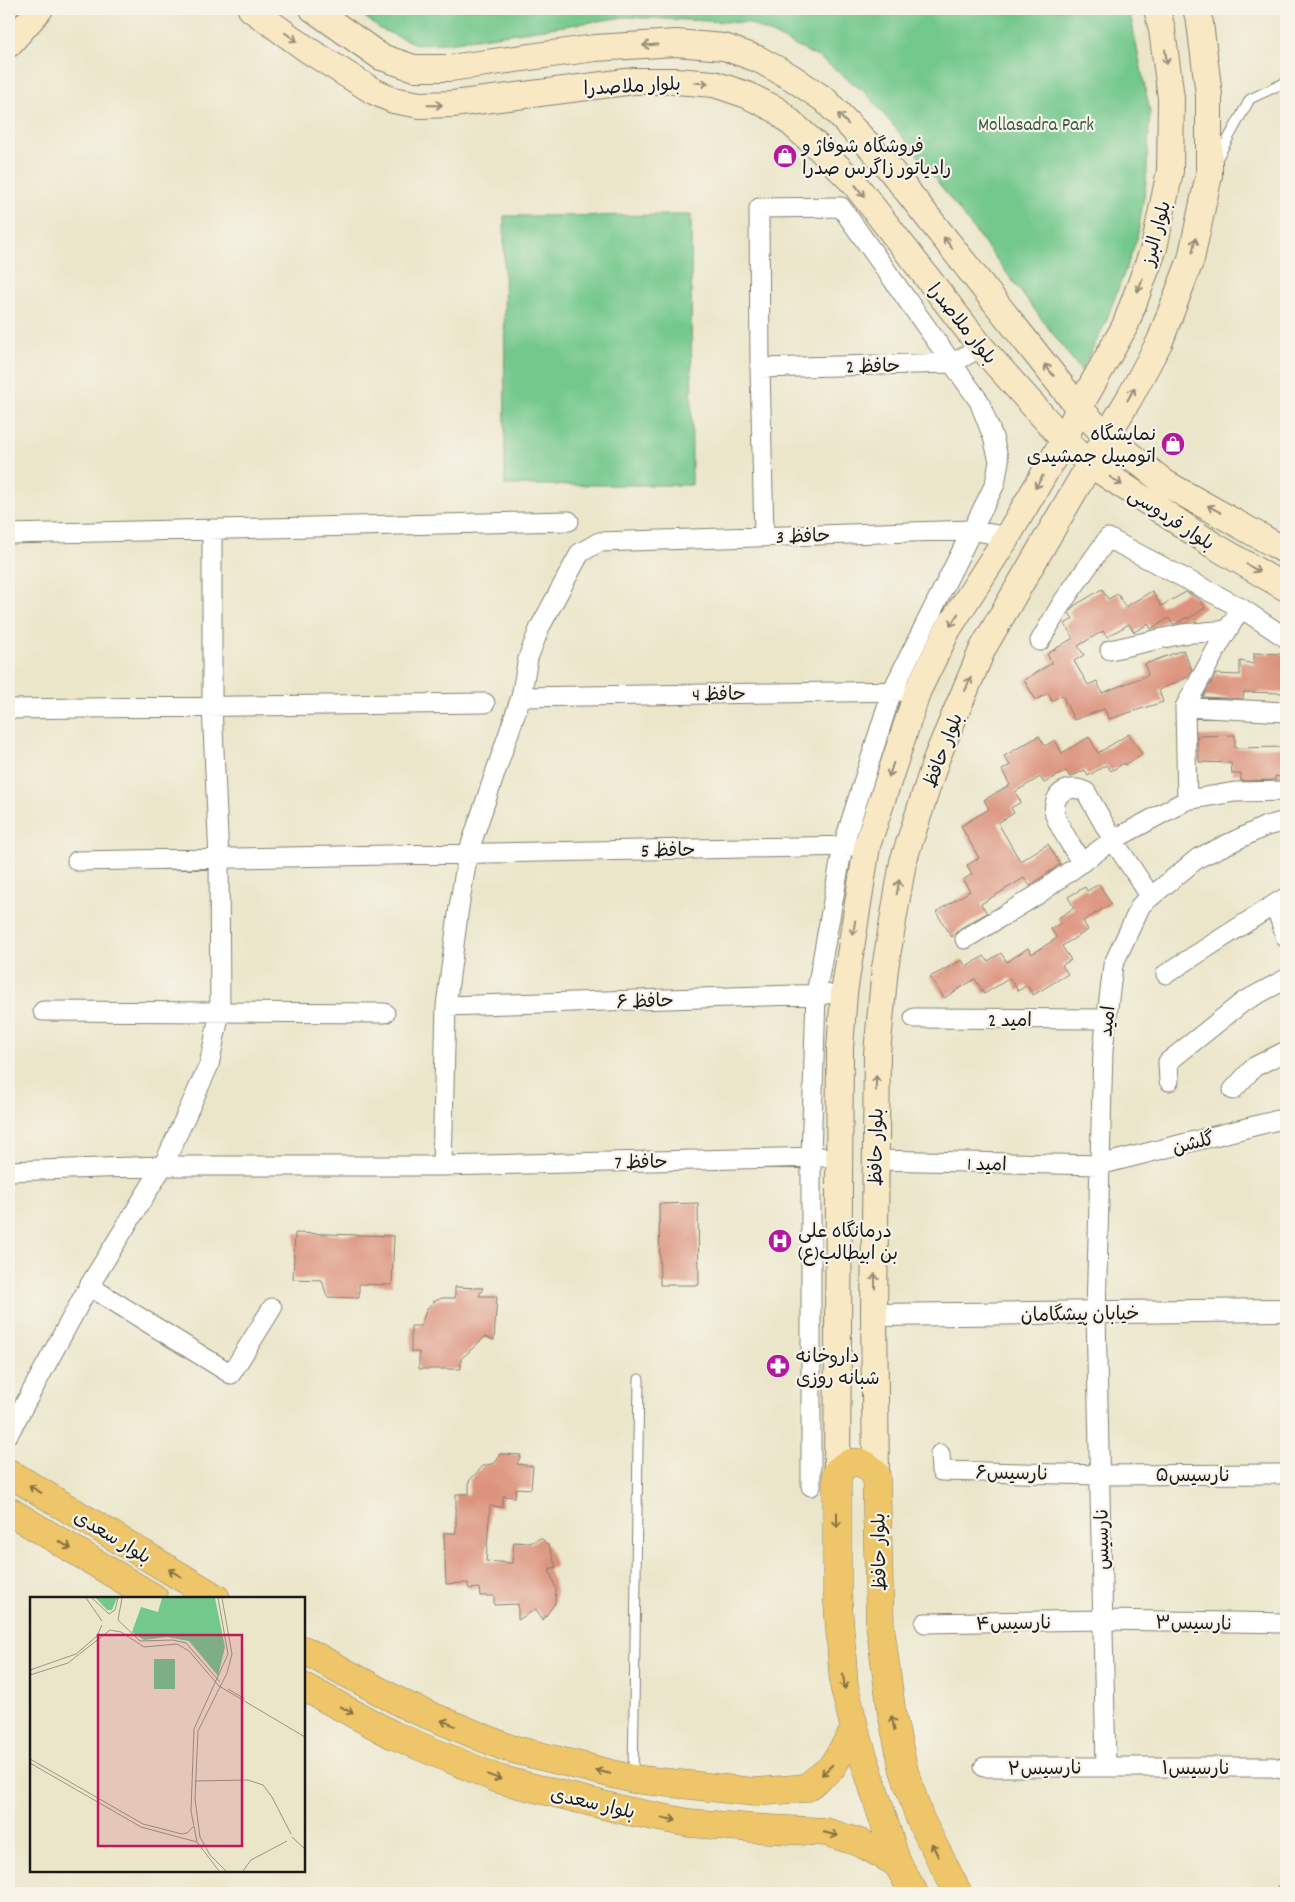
<svg xmlns="http://www.w3.org/2000/svg" width="1295" height="1902" viewBox="0 0 1295 1902" font-family="Dekko,'Playpen Sans Arabic',sans-serif">
  <rect width="100%" height="100%" fill="#f7f3e8"/>
  <filter id="ink" filterUnits="userSpaceOnUse"><feTurbulence type="fractalNoise" baseFrequency=".02" numOctaves="2"/><feDisplacementMap in="SourceGraphic" scale="10" xChannelSelector="R" yChannelSelector="G"/><feConvolveMatrix kernelMatrix="1 2 1 2 8 2 1 2 1" color-interpolation-filters="sRGB"/></filter>
  <filter id="wash" filterUnits="userSpaceOnUse"><feTurbulence type="fractalNoise" baseFrequency=".0096" numOctaves="4" result="noise"/><feDisplacementMap in="SourceGraphic" scale="20" xChannelSelector="R" yChannelSelector="G"/><feGaussianBlur stdDeviation="1.12" result="paint"/><feColorMatrix in="noise" values="0 0 0 0 0 0 0 0 0 0 0 0 0 0 0 0 0 1.4 0 .05"/><feComposite in="paint" operator="in"/></filter>
  <g filter="url(#wash)">
    <rect width="100%" height="100%" fill="#ebe6ca"/>
    <path fill="#73c88c" stroke="#487254" d="M355,9H1129L1150,112L1146,184L1137,239L1105,324L1081,371L912,148L866,93L820,58L749,23L625,17L448,43L416,44L380,29Z
      M691,215L692,485H505L504,216Z"/>
    <g id="blocks">
      <path fill="#dc937d" d="M1102,589L1108,599L1118,594L1125,607L1152,591L1161,606L1186,592L1199,599L1205,608L1188,619L1187,617L1175,624H1173L1169,618L1151,629L1148,624L1134,632L1129,624L1107,637L1103,631L1078,646L1084,655L1074,661L1088,685L1097,681L1102,693L1148,675L1145,664L1183,650L1192,670L1188,677L1159,690L1163,702L1109,719L1104,709L1074,720L1062,695L1052,701L1048,693L1036,700L1024,680L1052,663L1047,654L1073,638L1065,624L1073,619L1069,613L1074,606Z
        M1254,653L1286,654V693L1244,692L1243,699L1203,697L1216,674L1240,675V661L1254,664Z
        M1129,734L1142,754L1125,765L1124,763L1111,771L1106,765L1088,776L1085,770L1070,777L1066,771L1044,783L1040,777L1015,792L1021,802L1011,808L1014,813L998,823L1020,861L1048,844L1060,864L1030,886L1024,878L981,904L987,913L959,929L952,937L936,912L970,891L963,880L972,874L967,865L979,858L961,826L989,809L984,800L1010,785L1002,770L1010,765L1004,756L1039,736L1045,746L1055,740L1062,753L1089,737L1098,753Z
        M1235,735V748L1286,747V778L1275,776V780L1241,781V774H1232L1231,763L1199,762L1197,736Z
        M1099,884L1111,904L1083,921L1088,930L1062,946L1071,960L1062,965L1068,974L1033,995L1027,985L1018,991L1010,978L984,994L975,979L944,998L930,977L962,960L966,967L984,956L988,961L1001,953L1007,962L1028,948L1032,954L1057,938L1051,929L1061,923L1058,918L1074,908L1068,897L1085,887L1087,891Z
        M698,1203L699,1285H660L659,1204Z
        M295,1233L394,1236L392,1285L359,1284V1298L327,1297L322,1280L293,1279Z
        M455,1287L483,1288L479,1296H497L494,1340L485,1337L461,1359V1369H419V1352H411V1326H421L426,1310L433,1302L442,1298H455Z
        M500,1454L521,1455L517,1464L533,1466L531,1489L516,1488L515,1497L503,1496L502,1507L490,1506L486,1561L512,1563L514,1542L530,1543L541,1538L549,1546L556,1567L549,1569L556,1589L555,1603L543,1620L536,1609L518,1620V1604L494,1605V1596H480L479,1588L469,1589L468,1583L446,1584L444,1533H456V1494H469V1481L483,1466L495,1463Z"/>
    </g>
  </g>
  <g filter="url(#ink)">
    <use href="#blocks" fill-opacity="0" stroke="#848173" stroke-width="1"/>
    <g fill="none" stroke-linecap="round" stroke-linejoin="round">
      <g stroke="#848173" stroke-width="11">
        <path id="service" d="M1217,159L1250,99L1286,82
          M633,1776L639,1379"/>
      </g>
      <g stroke="#848173" stroke-width="21">
        <path id="minor" d="M760,368L953,363L981,347
          M9,534L569,521
          M764,536L760,368L759,208L841,207L979,401L993,437L999,461L995,484L892,691L843,846L816,994L811,1157V1486
          M1040,641L1062,603L1108,538L1241,608
          M1110,650L1182,634L1227,630
          M521,697L904,691
          M1185,707L1286,712
          M9,709L485,703
          M1187,800L1185,707L1221,641L1241,608L1286,638
          M77,861L853,846
          M1081,863C1074,849 1060,829 1055,815C1053,806 1056,795 1064,791C1072,787 1078,788 1086,792L1113,840L1151,897
          M1285,898L1275,904L1286,938
          M965,939L1037,895L1113,840L1187,800L1235,792L1286,791
          M1166,974L1275,904
          M446,1006L827,994
          M43,1011L385,1013
          M914,1018L1107,1019
          M1169,1081L1168,1062L1243,1002L1286,979
          M1233,1090L1254,1067L1286,1051
          M875,1160L1099,1165L1286,1118
          M442,1166L446,1006L459,907L468,853L521,697L528,658L540,627L580,553L599,542L972,530L1007,537
          M9,1171L163,1166H442L823,1157
          M89,1286L231,1374L272,1308
          M9,1433L89,1286L163,1166L209,1065L220,1012L219,859L212,706V529
          M940,1454L941,1471L1099,1475L1286,1474
          M925,1623L1102,1620L1286,1623
          M1106,1766L1096,1313L1103,1050L1113,965L1141,905L1198,858L1266,826L1286,821
          M984,1767H1272L1286,1770
          M1285,1893L1286,1892"/>
      </g>
      <g stroke="#848173" stroke-width="24">
        <path id="tertiary" d="M874,1315L1286,1310"/>
      </g>
      <g stroke="#848173" stroke-width="28">
        <path id="secondary" d="M251,9L308,50L373,91L393,100L420,105L453,104L634,81H675L714,84L747,95L777,110L819,148L854,183L981,347L1064,440L1090,464L1213,545L1286,588
          M313,9L381,57L414,68H450L595,48L676,43L724,47L758,59L791,77L825,100L881,158L1079,408L1106,436L1165,483L1286,551
          M9,44L40,9
          M837,1472L840,1048L844,993L867,846L918,690L948,629L1007,537L1064,440L1079,408L1125,326L1154,248L1170,171L1171,98L1162,30L1157,9
          M876,1475L874,1315L877,1053L885,968L903,862L937,757L983,648L1090,464L1130,397L1160,341L1191,259L1209,175V95L1200,23L1196,9"/>
      </g>
      <g stroke="#848173" stroke-width="29">
        <path id="primary" d="M9,1473L216,1598
          M9,1511L154,1598
          M304,1650L407,1706L508,1748L633,1779L755,1792L806,1788L831,1768L855,1730
          M304,1687L393,1735L498,1779L627,1811L689,1823L752,1828L826,1832L861,1843L897,1863
          M914,1893L897,1863L855,1730L844,1686L837,1590V1472C851,1458 865,1460 876,1475L880,1625L892,1715L904,1771L920,1819L958,1893"/>
      </g>
      <use href="#service" stroke="#fff" stroke-width="9"/>
      <use href="#minor" stroke="#fff" stroke-width="19"/>
      <use href="#tertiary" stroke="#fff" stroke-width="22"/>
      <use href="#secondary" stroke="#f8e8c3" stroke-width="26"/>
      <use href="#primary" stroke="#eec569" stroke-width="28"/>
    </g>
    <defs><path id="oneway-shaft" d="M-6 0H5M1.5-3L5.5 0L1.5 3" fill="none" stroke-width="1.6" stroke-linecap="round" stroke-linejoin="round" transform="scale(1.25)"/></defs>
    <g stroke="#958c78">
      <use href="#oneway-shaft" transform="translate(291 37) rotate(35)"/>
      <use href="#oneway-shaft" transform="translate(650 45) rotate(176)"/>
      <use href="#oneway-shaft" transform="translate(1166 57) rotate(83)"/>
      <use href="#oneway-shaft" transform="translate(701 83) rotate(4)"/>
      <use href="#oneway-shaft" transform="translate(435 105) rotate(-1)"/>
      <use href="#oneway-shaft" transform="translate(843 119) rotate(-134)"/>
      <use href="#oneway-shaft" transform="translate(860 191) rotate(52)"/>
      <use href="#oneway-shaft" transform="translate(948 243) rotate(-128)"/>
      <use href="#oneway-shaft" transform="translate(1194 245) rotate(-78)"/>
      <use href="#oneway-shaft" transform="translate(1140 285) rotate(111)"/>
      <use href="#oneway-shaft" transform="translate(1049 370) rotate(-128)"/>
      <use href="#oneway-shaft" transform="translate(1131 394) rotate(-61)"/>
      <use href="#oneway-shaft" transform="translate(1116 481) rotate(34)"/>
      <use href="#oneway-shaft" transform="translate(1039 482) rotate(121)"/>
      <use href="#oneway-shaft" transform="translate(1214 509) rotate(-151)"/>
      <use href="#oneway-shaft" transform="translate(1253 568) rotate(30)"/>
      <use href="#oneway-shaft" transform="translate(954 620) rotate(122)"/>
      <use href="#oneway-shaft" transform="translate(968 684) rotate(-67)"/>
      <use href="#oneway-shaft" transform="translate(891 770) rotate(108)"/>
      <use href="#oneway-shaft" transform="translate(898 887) rotate(-80)"/>
      <use href="#oneway-shaft" transform="translate(854 928) rotate(99)"/>
      <use href="#oneway-shaft" transform="translate(876 1083) rotate(-89)"/>
      <use href="#oneway-shaft" transform="translate(875 1281) rotate(-90)"/>
    </g>
    <g stroke="#857042">
      <use href="#oneway-shaft" transform="translate(35 1489) rotate(-149)"/>
      <use href="#oneway-shaft" transform="translate(837 1520) rotate(90)"/>
      <use href="#oneway-shaft" transform="translate(65 1545) rotate(31)"/>
      <use href="#oneway-shaft" transform="translate(175 1573) rotate(-149)"/>
      <use href="#oneway-shaft" transform="translate(844 1682) rotate(83)"/>
      <use href="#oneway-shaft" transform="translate(347 1710) rotate(29)"/>
      <use href="#oneway-shaft" transform="translate(448 1723) rotate(-158)"/>
      <use href="#oneway-shaft" transform="translate(893 1723) rotate(-102)"/>
      <use href="#oneway-shaft" transform="translate(827 1770) rotate(136)"/>
      <use href="#oneway-shaft" transform="translate(603 1772) rotate(-166)"/>
      <use href="#oneway-shaft" transform="translate(494 1777) rotate(20)"/>
      <use href="#oneway-shaft" transform="translate(669 1819) rotate(11)"/>
      <use href="#oneway-shaft" transform="translate(831 1834) rotate(14)"/>
      <use href="#oneway-shaft" transform="translate(935 1850) rotate(-117)"/>
    </g>
  </g>
  <defs>
    <g id="shop-disc" transform="scale(1.25)"><circle r="9.5" fill="#b5179e" stroke="#f7f3e8"/><path d="M-5-2.5h2.3a2.7 3.5 0 0 1 5.4 0H5L5.5 6h-11ZM-1.5-2.5h3a1.5 2.3 0 0 0-3 0Z" fill="#fff"/></g>
    <g id="hospital-disc" transform="scale(1.25)"><circle r="9.5" fill="#b5179e" stroke="#f7f3e8"/><path d="M-5-5h3v3.5h4V-5h3V5h-3V1.5h-4V5h-3Z" fill="#fff"/></g>
    <g id="pharmacy-disc" transform="scale(1.25)"><circle r="9.5" fill="#b5179e" stroke="#f7f3e8"/><path d="M-2-6h4v4h4v4h-4v4h-4v-4h-4v-4h4Z" fill="#fff"/></g>
  </defs>
  <g fill-rule="evenodd">
    <use href="#shop-disc" x="785" y="156"/>
    <use href="#shop-disc" x="1173" y="444"/>
    <use href="#hospital-disc" x="780" y="1241"/>
    <use href="#pharmacy-disc" x="778" y="1366"/>
  </g>
  <g text-anchor="middle" stroke-width="4.5" stroke-linejoin="round" paint-order="stroke">
    <g font-size="19" fill="#1c1c1c" stroke="#f7f3e8">
      <text transform="translate(632 85) rotate(-3)" y="7">بلوار ملاصدرا</text>
      <text transform="translate(1155 233) rotate(-75)" y="7">بلوار البرز</text>
      <text transform="translate(963 323) rotate(51)" y="7">بلوار ملاصدرا</text>
      <text transform="translate(873 365) rotate(-1)" y="7">حافظ 2</text>
      <text transform="translate(1172 518) rotate(33)" y="7">بلوار فردوسی</text>
      <text transform="translate(803 535) rotate(-2)" y="7">حافظ 3</text>
      <text transform="translate(719 693) rotate(-1)" y="7">حافظ 4</text>
      <text transform="translate(942 750) rotate(-69)" y="7">بلوار حافظ</text>
      <text transform="translate(668 849) rotate(-1)" y="7">حافظ 5</text>
      <text transform="translate(645 1000) rotate(-2)" y="7">حافظ ۶</text>
      <text x="1010" y="1026">امید 2</text>
      <text transform="translate(1106 1021) rotate(-84)" y="7">امید</text>
      <text transform="translate(1193 1142) rotate(-14)" y="7">گلشن</text>
      <text transform="translate(875 1147) rotate(-89)" y="7">بلوار حافظ</text>
      <text transform="translate(641 1161) rotate(-1)" y="7">حافظ 7</text>
      <text transform="translate(987 1163) rotate(1)" y="7">امید 1</text>
      <text transform="translate(1080 1313) rotate(-1)" y="7">خیابان پیشگامان</text>
      <text transform="translate(1012 1472) rotate(1)" y="7">نارسیس۶</text>
      <text x="1193" y="1481">نارسیس۵</text>
      <text transform="translate(113 1536) rotate(31)" y="7">بلوار سعدی</text>
      <text transform="translate(1101 1539) rotate(-91)" y="7">نارسیس</text>
      <text transform="translate(878 1552) rotate(-91)" y="7">بلوار حافظ</text>
      <text transform="translate(1014 1622) rotate(-1)" y="7">نارسیس۴</text>
      <text transform="translate(1194 1622) rotate(1)" y="7">نارسیس۳</text>
      <text transform="translate(1045 1767) rotate(-1)" y="7">نارسیس۲</text>
      <text x="1196" y="1774">نارسیس۱</text>
      <text transform="translate(593 1802) rotate(13)" y="7">بلوار سعدی</text>
    </g>
    <g font-size="19" fill="#3a5843" stroke="#f7f3e8">
      <text x="1036" y="130">Mollasadra Park</text>
    </g>
    <g font-size="19" fill="#1c1c1c" stroke="#f7f3e8" text-anchor="start">
      <text x="802" y="152">فروشگاه شوفاژ و<tspan x="802" dy="22">رادیاتور زاگرس صدرا</tspan></text>
      <text x="1156" y="440" text-anchor="end">نمایشگاه<tspan x="1156" dy="22">اتومبیل جمشیدی</tspan></text>
      <text x="798" y="1237">درمانگاه علی<tspan x="798" dy="22">بن ابیطالب(ع)</tspan></text>
      <text x="796" y="1362">داروخانه<tspan x="796" dy="22">شبانه روزی</tspan></text>
    </g>
  </g>
  <g transform="translate(30 1597)">
    <rect width="275" height="275" fill="#ebe6ca"/>
    <path d="M66,1H87L82,13H77ZM132,1H185L195,50L188,79L159,44L137,40L114,43L102,35L111,10L128,15ZM124,62H145V92H124Z" fill="#73c88c"/>
    <path fill="none" stroke="#989584" stroke-width="1" d="M56,1L72,24M62,1L79,17L85,13L88,1M188,1L198,57L164,132L161,214L167,245L189,274M192,1L202,57L197,76L168,134L165,202L170,240L180,258L196,274M88,23L92,1M88,23L110,44L143,43L156,46L190,85M0,73L46,57L67,39L72,28M0,78L38,66L80,33L91,35L114,50L147,47L159,54L189,89L275,140M198,92L215,102M0,162L113,227L152,237L157,236L163,230M0,166L111,230L167,245M165,184L218,183L233,188L242,200L261,237M262,240L275,252M213,274L221,263L257,244"/>
    <path fill="#c2185b" fill-opacity="0.15" stroke="#c2185b" stroke-width="2.5" d="M68,38H212V249H68Z"/>
    <rect width="275" height="275" fill="none" stroke="#1c1c1c" stroke-width="2.5"/>
  </g>
  <rect width="1295" height="1902" fill="none" stroke="#f7f3e8" stroke-width="30"/>
</svg>
